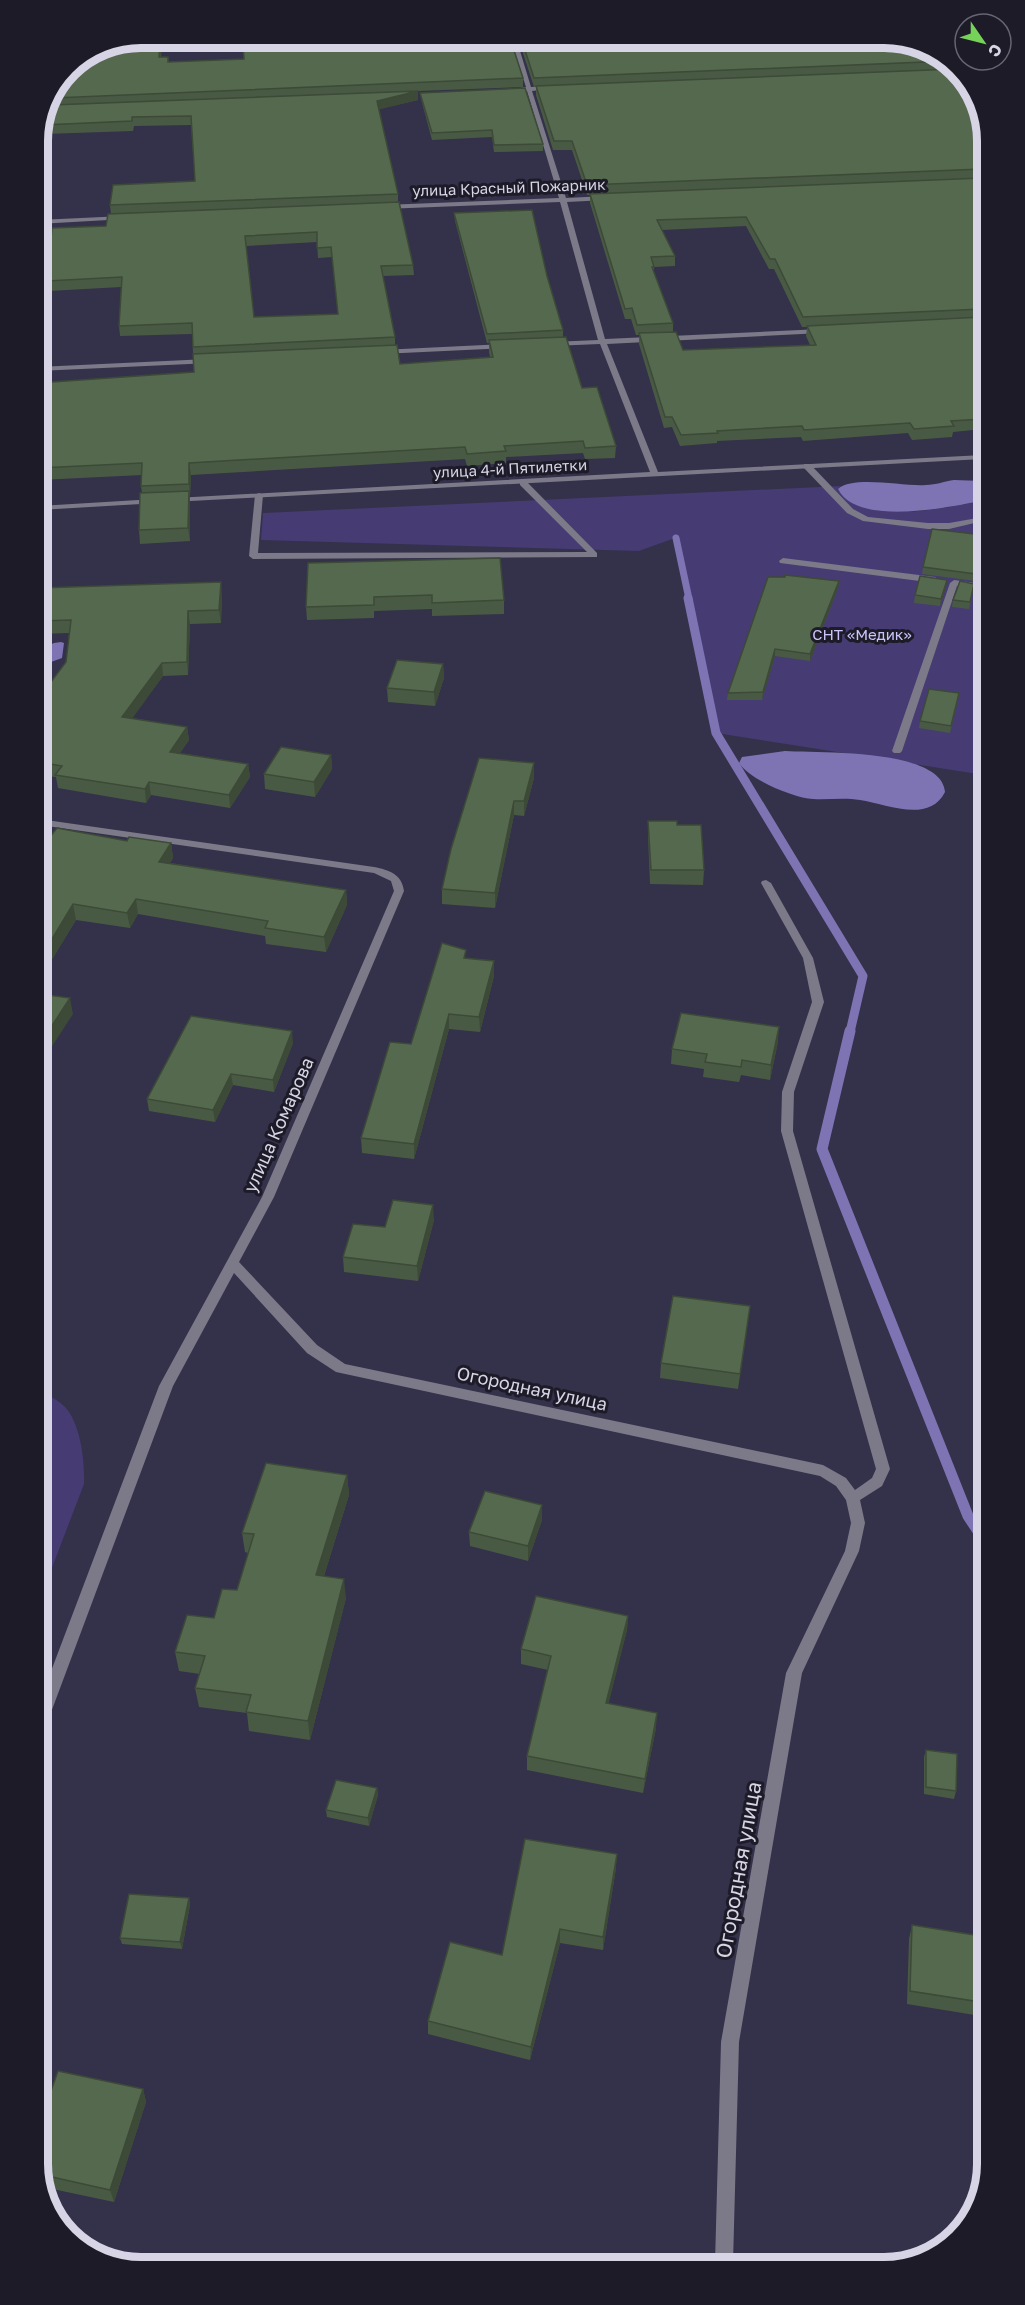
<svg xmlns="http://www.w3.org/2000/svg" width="1025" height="2305" viewBox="0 0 1025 2305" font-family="'Golos Text',sans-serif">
  <rect width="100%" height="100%" fill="#34314b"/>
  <path fill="#463b72" d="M841,486L838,489C863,526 939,509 976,502L983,499L984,775L716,733L675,538L639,551L261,540L263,513Z
    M41,1392C50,1396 58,1400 65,1407C81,1424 85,1463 84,1484L42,1594Z"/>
  <path fill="#7e74b4" d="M954,480L983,481V499L976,502C944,508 856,526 838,489C854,475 905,487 926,485C936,485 945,481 954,480Z
    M61,642L64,643L62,658L51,662L39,659V650L54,643Z
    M785,751C817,753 942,748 945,792C929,824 886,804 860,800C844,797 829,800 813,799C794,798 750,780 739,763L742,757Z"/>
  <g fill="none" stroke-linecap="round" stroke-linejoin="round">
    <path stroke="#7e74b4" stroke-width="7" d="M676,538L689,599"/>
    <path stroke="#7e74b4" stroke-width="9" d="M688,598L716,733L863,976L850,1032"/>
    <path stroke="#7e74b4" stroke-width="11" d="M850,1031L822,1149L968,1516L986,1543"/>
    <path fill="#7c7a88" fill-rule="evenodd" d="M804,464H810L853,509L868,517L928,523H949L983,517V521L949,529H928L863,521L847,513L804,468Z
      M520,481H526L597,553V557L253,559L249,556L255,495L259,493L263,495L258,553L587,552L520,485Z
      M783,558L935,577L939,580L935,583L780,563L779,561Z
      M954,580L983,584V590L957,586L902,751L900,753H894L892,751L950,583Z"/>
    <path fill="#7c7a88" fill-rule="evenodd" d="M511,41H517L531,87L552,86L555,88L532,91L566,198L606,196L609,198L606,200L567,202L605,339L822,329L826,331L822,333L607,344L658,472L983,455V459L172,502V498H175L650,472L600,344L552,346L548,344L552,342L598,340L560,202L384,209L381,207L384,205L559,198L527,91L509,92L506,90L526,87Z
      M124,216L127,218L126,219L38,224V220Z
      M505,344H508V348L381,354L377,352L381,350Z
      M208,359H211V363L38,371V367Z
      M155,499H158V503L39,510V506Z
      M39,819L374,867C389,870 402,874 404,891L274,1197L239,1262L317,1345L345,1364L823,1465L846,1478L855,1490L872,1478L876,1469L781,1131L782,1092L812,1002L803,958L761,883L762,881L766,880L771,883L813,958L824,1002L794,1092L793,1131L890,1469L882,1486L860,1500L865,1523L859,1551L802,1673L739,2042L733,2263H715L721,2042L786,1673L845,1551L851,1523L846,1500L836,1486L820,1476L336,1372L307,1353L234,1273L173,1386L50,1715L47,1720L42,1722V1695L159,1386L262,1197L394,891L391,881L374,873L40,825Z"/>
  </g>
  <path fill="#495a44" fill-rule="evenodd" d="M891,38L947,59L982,107L983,429L953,432L952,437L912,440L908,433L803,441L801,437L717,441V443L680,446L672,427L664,428L639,344V335H636L631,319H625L590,203V195H587L572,150H553L536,95V87H534L519,41ZM746,226L769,269H774L802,327H807L806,336L810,345L683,350L673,332V323L654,273V267L675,266V256L662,230Z
    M102,45H162L161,57H168L169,62L523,78V87L418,91V100L379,109L398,194V202L413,265L414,275L383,276L395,337V345L400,364L490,357L489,352V343H487L455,221L454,213L547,276L563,330V337L582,388L616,446L615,458L585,459L583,453L506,457V463L467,466L465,459L191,475L190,496H189L190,504V541L140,544L139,530L142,493L141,486L142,475L39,480L38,383L194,372L192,334L120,336L119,326L121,287L49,291L47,281L106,226L111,214L110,205L195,181L191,125L134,126L133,131L44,134L38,183V134L68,68ZM317,242L318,258L332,257L338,314L254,317L246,246Z
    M420,93L543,144V151L494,152L492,137L432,140L421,99Z
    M979,559L975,581L922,574L923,567Z
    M308,563L504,600V614L432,616V609L374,611V618L307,620L306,607Z
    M839,581L838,588L810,661L775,656L762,700H727L728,693Z
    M974,584L969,609L952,607L953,600Z
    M946,587L940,606L914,603L915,595Z
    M39,588L222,595L221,623L190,624L188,675L163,676L132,718L187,727L189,740L180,753L248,764L250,777L230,808L151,795L146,803L58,788L56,777L39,775V698L66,662L69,633L39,634Z
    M443,664L444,678L435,706L388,702L387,688Z
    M958,700L950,733L919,728L920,721Z
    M331,755L332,769L315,797L265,789L264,774Z
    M534,778L524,816L514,815L495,908L442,904V889L451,849Z
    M648,821L677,825L704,870L703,885L650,884L648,836Z
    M40,835L50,837L171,843L173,858L170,863L346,890L347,905L326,952L266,944L265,936L138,914L130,928L76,920L40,979Z
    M467,959L494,961V976L480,1032L449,1029L414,1159L362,1153L361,1138L411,1044Z
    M778,1042L770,1080L741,1075L739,1082L703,1077L704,1069L671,1064L672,1049Z
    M293,1043L274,1092L233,1085L215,1122L149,1111L147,1099Z
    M434,1220L418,1281L344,1272L343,1257L385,1227Z
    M748,1321L738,1389L660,1378L661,1363Z
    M347,1475L349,1495L324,1576L346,1598L310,1740L249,1731L247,1713L199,1707L195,1688L200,1674L179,1671L175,1652L214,1618L237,1590L248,1553L245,1552L242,1533Z
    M542,1520L528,1561L470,1546L469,1532Z
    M628,1616L627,1630L608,1704L656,1728L643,1793L527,1770V1756L548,1670L521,1664V1649Z
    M926,1750L956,1791L954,1799L924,1794V1757Z
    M377,1788L378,1795L369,1826L327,1817L326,1810Z
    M616,1868L603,1950L560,1943L530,2060L428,2034V2021L502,1955Z
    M189,1898L190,1905L182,1949L122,1944L120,1938Z
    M912,1925L987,1937V2017L907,2004L909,1939Z
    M143,2089L146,2102L114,2202L43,2187V2114Z"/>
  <path fill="#3c4a37" d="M160,45H162L159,66V57Z
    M418,91V100L377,110V101Z
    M43,125L44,134L38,183V164Z
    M39,184L41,194L39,218H38Z
    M189,463L191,475L190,496L189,484Z
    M189,491L190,504V541L188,528Z
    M983,551V558L979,559L975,581L980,552Z
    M947,580L946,587L940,606L941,599Z
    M839,581L838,588L810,661V654Z
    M221,582L222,595L221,623L219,610Z
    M188,611L190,624L188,675L187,662Z
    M775,649V656L762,700L763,692Z
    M162,663L163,676L124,730L122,717Z
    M443,664L444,678L435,706L434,692Z
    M187,727L189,740L172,765L170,752Z
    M331,755L332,769L315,797L314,782Z
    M534,763V778L524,816V801Z
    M248,764L250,777L230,808L229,795Z
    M149,782L151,795L146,803L145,789Z
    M514,801V815L495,908V893Z
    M171,843L173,858L161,877L159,862Z
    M346,890L347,905L326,952L324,937Z
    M136,899L138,914L130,928L127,913Z
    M73,904L76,920L40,979V959Z
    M494,961V976L480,1032L479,1017Z
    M70,998L73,1014L40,1065V1044Z
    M449,1014V1029L414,1159V1144Z
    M779,1027L778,1042L770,1080L771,1065Z
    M292,1031L293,1043L274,1092L273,1080Z
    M231,1074L233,1085L215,1122L213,1110Z
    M433,1205L434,1220L418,1281L417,1266Z
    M347,1475L349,1495L318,1595L316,1575Z
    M542,1505V1520L528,1561V1546Z
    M344,1579L346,1598L310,1740L308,1721Z
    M628,1616L627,1630L605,1718L606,1703Z
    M657,1713L656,1728L643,1793L645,1779Z
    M377,1788L378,1795L369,1826L368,1818Z
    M617,1854L616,1868L603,1950V1937Z
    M189,1898L190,1905L182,1949L180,1942Z
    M560,1929V1943L530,2060L531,2047Z
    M143,2089L146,2102L114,2202L110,2190Z
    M130,2258L133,2267L128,2265Z"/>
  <path fill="#55694f" stroke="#3c4a37" stroke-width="1.5" fill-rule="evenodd" d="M891,38L947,59L949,61L534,78L522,41Z
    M511,41L523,78L54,98L68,68L102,45H160L159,57H168V62L244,59L243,44Z
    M954,69L982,107V169L587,185L572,141H554L536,86Z
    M525,88L543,144L494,145L492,130L432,133L420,93Z
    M418,91L377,101L398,194L110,205L113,185L195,181L191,116L132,117V121L43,125L38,164V134L51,105Z
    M982,178V309L803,317L775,259H770L746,217L657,220L675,256L651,257L654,267H652L673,323L637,325L632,308L625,309L590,194Z
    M38,184H39L38,201Z
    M399,202L413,265L381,266L395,337L193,347L192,323L119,326L122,277L47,281L52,228L106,226L108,214ZM317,232V248L331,247L338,314L254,317L245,236Z
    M532,210L547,276L563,330L487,334L454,213Z
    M982,317L983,419L951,421L954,426L914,429L910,423L804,430L802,426L717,431L718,433L681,435L672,417H665L639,333L676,332L683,350L816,345L807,326Z
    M566,337L582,388L597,387L616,446L585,448L583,441L504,446L506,451L467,454L465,447L189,463V484L141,486L142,463L39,468L38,383L194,372L193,354L397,345L400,364L493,357L489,340Z
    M189,491L188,528L139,530L140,493Z
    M932,529L983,535V551L980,552L976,574L923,567Z
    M500,558L504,600L432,603V595L374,597V605L306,607L308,563Z
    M785,575L839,581L810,654L775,649L763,692L728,693L768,577H785Z
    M920,576L947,580L941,599L915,595Z
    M960,581L974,584L970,602L953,600Z
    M221,582L219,610L188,611L187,662L162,663L122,717L187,727L170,752L248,764L229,795L149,782L145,789L55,775L62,766L39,762V698L66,662L71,620L39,621V588Z
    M397,660L443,664L434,692L387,688Z
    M929,689L959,693L951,726L920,721Z
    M281,747L331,755L314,782L264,774Z
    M479,758L534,763L524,801H514L495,893L442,889L451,849Z
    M648,821H677V825H701L704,870H651Z
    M57,828L127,841L129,837L171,843L159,862L346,890L324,937L265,928L268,921L136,899L127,913L73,904L40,959V835L50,837Z
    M442,943L466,950L464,958L494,961L479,1017L449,1014L414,1144L361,1138L390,1042L411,1044Z
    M40,994L70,998L40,1044Z
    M681,1013L779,1027L771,1065L742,1060L741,1067L705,1062L707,1054L672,1049Z
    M191,1016L292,1031L273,1080L231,1074L213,1110L147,1099Z
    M393,1200L433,1205L417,1266L343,1257L353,1224L385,1227Z
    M673,1296L750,1306L740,1374L661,1363Z
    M266,1463L347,1475L316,1575L344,1579L308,1721L246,1712L251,1695L195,1688L205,1656L175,1652L187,1615L214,1618L222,1589L237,1590L254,1534L242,1533Z
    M485,1491L542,1505L528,1546L469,1532Z
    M536,1596L628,1616L606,1703L657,1713L645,1779L527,1756L551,1656L521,1649Z
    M926,1750L957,1754L956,1791L926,1787Z
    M336,1780L377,1788L368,1818L326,1810Z
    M525,1839L617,1854L603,1937L560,1929L531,2047L428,2021L450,1942L502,1955Z
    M129,1894L189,1898L180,1942L120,1938Z
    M912,1925L987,1937V2003L910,1991Z
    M58,2071L143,2089L110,2190L43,2175V2114Z
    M94,2252L130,2258L128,2265Z"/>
  <g text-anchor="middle" stroke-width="6" stroke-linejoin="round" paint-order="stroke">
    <g font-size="15" fill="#d6d4e5" stroke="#1c1b27">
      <text transform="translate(509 188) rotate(-2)" y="5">улица Красный Пожарник</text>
      <text transform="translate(510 469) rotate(-3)" y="5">улица 4-й Пятилетки</text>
    </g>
    <g font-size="15" fill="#cac3f9" stroke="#1c1b27">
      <text x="862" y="640">СНТ «Медик»</text>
    </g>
    <g font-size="18" fill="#d6d4e5" stroke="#1c1b27">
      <text transform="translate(279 1125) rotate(-66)" y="6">улица Комарова</text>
      <text transform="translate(532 1389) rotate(12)" y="6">Огородная улица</text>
    </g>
    <g font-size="21" fill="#d6d4e5" stroke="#1c1b27">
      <text transform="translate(739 1870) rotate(-80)" y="7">Огородная улица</text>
    </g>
  </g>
  <path d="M0 0H1025V2305H0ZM141 48H884A93 93 0 0 1 977 141V2164A93 93 0 0 1 884 2257H141A93 93 0 0 1 48 2164V141A93 93 0 0 1 141 48Z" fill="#1c1b27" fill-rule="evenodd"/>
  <path fill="none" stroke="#d6d4e5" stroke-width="8" d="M141 48H884A93 93 0 0 1 977 141V2164A93 93 0 0 1 884 2257H141A93 93 0 0 1 48 2164V141A93 93 0 0 1 141 48Z"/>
  <g transform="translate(983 42) rotate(125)"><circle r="28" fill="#1c1b27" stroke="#666573" stroke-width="1.5"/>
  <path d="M0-4.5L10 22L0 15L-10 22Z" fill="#77d259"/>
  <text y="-9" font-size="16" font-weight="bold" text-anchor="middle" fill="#d6d4e5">С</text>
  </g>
</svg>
